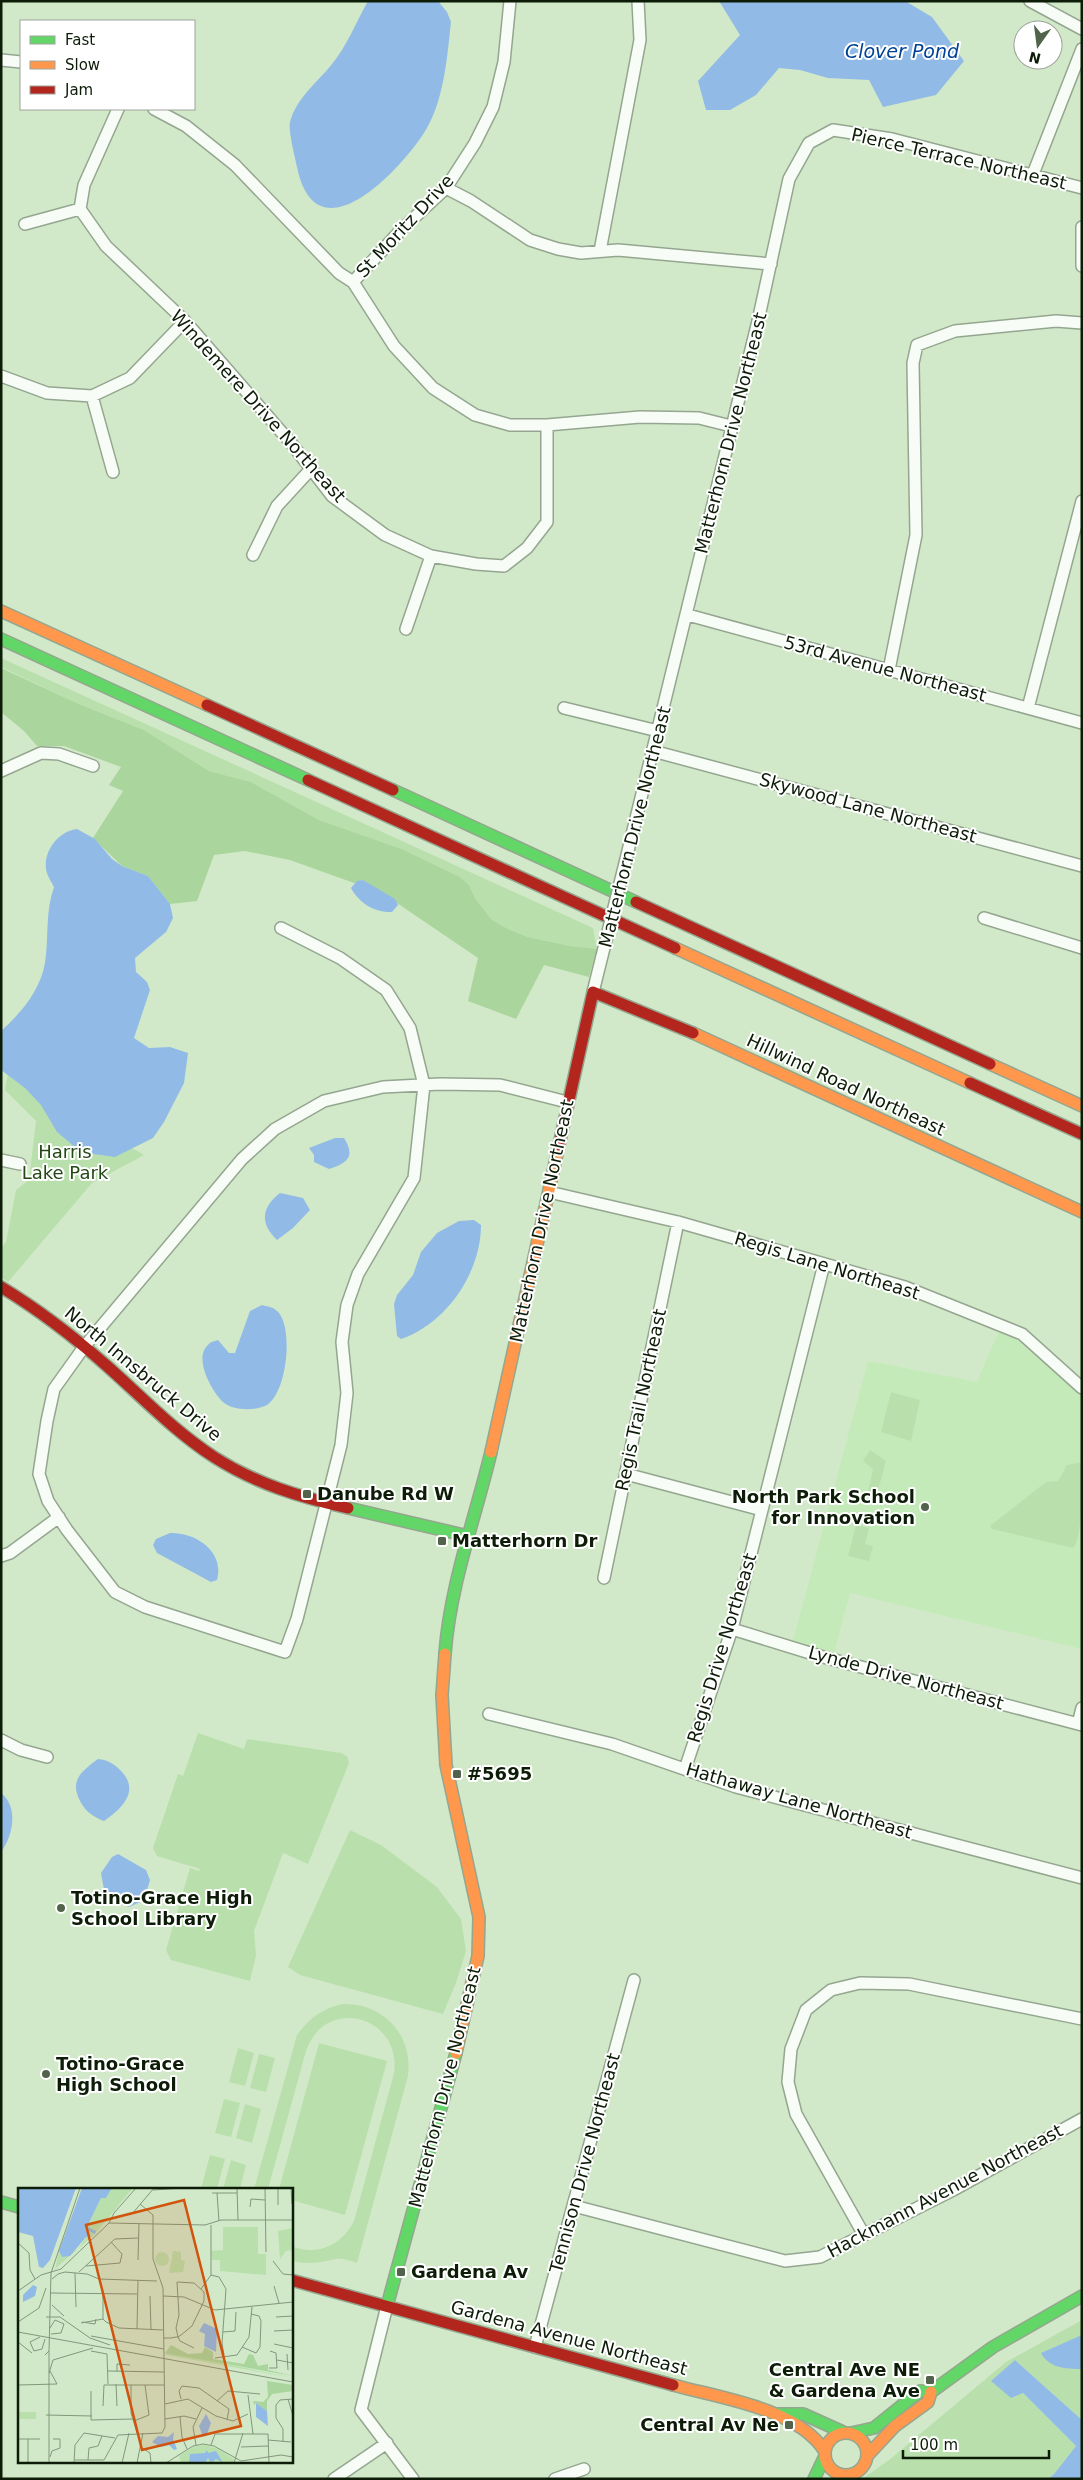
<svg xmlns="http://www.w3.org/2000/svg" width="1083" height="2480" viewBox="0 0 1083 2480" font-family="'DejaVu Sans',sans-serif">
  <rect width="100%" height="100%" fill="#d1e9c9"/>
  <path fill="#c5eab9" d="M1002,1324L1082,1388V1649L850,1593L834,1653L793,1641L868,1361L977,1382Z"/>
  <path fill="#b9e0ac" d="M1,658L593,928L597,949L570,946L528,937L508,929L492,920L475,898L469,885L460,877L402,849L319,820L251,782L209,771L144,730L79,704L1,667Z
    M10,1062L122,1142L144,1155L92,1183L8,1282L1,1277V1248L6,1242L16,1190L29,1180L36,1121L5,1090Z
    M891,1392L920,1400L911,1441L881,1432Z
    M870,1450L886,1461L876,1498L867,1496L873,1469L863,1461Z
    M1082,1462C1082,1480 1083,1538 1073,1548L992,1529L990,1526L1046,1482L1058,1481L1067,1465Z
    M856,1525L869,1528L865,1544L873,1546L869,1561L848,1556Z
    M198,1733L244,1749L247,1739L341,1753L347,1756L349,1763L308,1864L283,1853L254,1931L256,1955L250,1981L171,1960L166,1950L190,1868L199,1871L200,1869L157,1856L153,1848L178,1774L183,1776Z
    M350,1830L381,1845L437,1887L461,1919L466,1951L456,1983L443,2014L300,1975L288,1967Z
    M343,2004C384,2003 413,2035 408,2076L357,2263C351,2261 342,2258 336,2259C320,2262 308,2266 291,2260V2246C317,2257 342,2245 354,2221L394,2073C402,2016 325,1995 306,2051L268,2189H254L297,2035C309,2018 323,2008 343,2004Z
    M319,2043L387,2061L345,2215L291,2200V2189H279Z
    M238,2048L254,2053L245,2086L229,2082Z
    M259,2054L275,2058L266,2092L250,2088Z
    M224,2099L240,2103L231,2137L215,2133Z
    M245,2104L261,2109L252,2143L236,2138Z
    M210,2155L225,2159L217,2189H201Z
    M231,2160L246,2165L240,2189H223Z
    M1082,2320V2420L1015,2360L1023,2393L1076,2446L1054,2474L1048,2479H862L889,2460L1006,2362Z"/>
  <path fill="#aad59c" d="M1,668L79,704L144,730L209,771L251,782L319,820L402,849L460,877L469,885L475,898L492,920L508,929L528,937L570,946L597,949L589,977L544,965L516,1019L468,1001L478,958L363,880L354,883L290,860L245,851L214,855L197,901L170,904L148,876L122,866L93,838L123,791L109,785L121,767L64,746H37L24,731L1,712Z"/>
  <path fill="#91bbe6" d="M368,1H438L447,12L451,22C447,58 444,102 424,133C398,173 316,259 297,167C295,157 288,130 290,122C297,97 317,83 332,64C347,46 356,22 368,1Z
    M719,1H905L932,17L964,61L936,95L883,107L869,80L828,78L800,70L779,68L756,95L730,110H706L698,81L740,35Z
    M77,829L95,839L112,859L122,866L148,876L170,904L173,918L166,932L135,958L136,972L147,982L150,990L134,1038L149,1048L170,1047L188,1053L184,1083L164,1122L153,1138L115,1157L86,1153L75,1147L57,1132L41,1105L25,1088L1,1070V1031C21,1013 40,991 45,963C49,937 45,912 54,887C51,881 46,874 46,868C44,850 59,831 77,829Z
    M363,880L395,899L398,905L392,912C375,913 359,903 351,888L357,881Z
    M335,1138H344C356,1157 347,1163 329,1169L314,1162V1155L309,1148Z
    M280,1193L303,1198L310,1210L293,1228L277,1240C259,1223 262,1207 280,1193Z
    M474,1220L481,1225C481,1273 446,1324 401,1339L397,1336L394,1304L397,1295L413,1275L421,1252L437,1233L459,1221Z
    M262,1305C269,1307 274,1307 279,1313C293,1331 287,1392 267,1405C256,1411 233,1411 223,1402C212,1392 193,1358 208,1345C210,1342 215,1341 218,1340L229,1353H235L250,1311Z
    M170,1533C195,1532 225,1551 217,1580L211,1582L157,1553L153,1545L156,1539Z
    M98,1759C108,1760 115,1764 122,1772C140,1792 121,1809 104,1821C93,1817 85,1811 80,1801C69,1780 82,1771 98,1759Z
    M1,1793C19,1807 13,1836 1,1852Z
    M118,1854L146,1870L150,1880L146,1894L140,1902L129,1907L116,1903L105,1895L101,1873L112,1857Z
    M1082,2335V2369C1065,2369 1049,2368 1041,2353Z
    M1015,2360L1082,2420V2479H1048L1054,2474L1076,2446L1023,2393L1011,2398L991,2381Z"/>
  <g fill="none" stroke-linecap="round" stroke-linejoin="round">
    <g stroke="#94a68f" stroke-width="14">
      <path id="street" d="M1030,1L1082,29
        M1,60L21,62
        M118,109L84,185L80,209L106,246L185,321L291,443L332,496L385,535L431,556L476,564L504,566L527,548L547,522V425
        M154,109L186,126L235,165L339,273L353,282L394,346L433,388L475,415L510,425H547L640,417L699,418L731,426
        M1033,174L1082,49
        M446,188L471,201L530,240L558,249L581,253L618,250L771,264
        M25,224L80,209
        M1082,227V266
        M600,251L640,40L638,1
        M353,282L401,230L446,188L475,143L493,107L504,62L510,1
        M1,376L47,393L92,396L130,378L185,321
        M92,396L113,472
        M253,555L277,506L311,469
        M688,615L1082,723
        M406,629L431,556
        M889,670L916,535L913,363L917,345L955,331L1056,321L1082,323
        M564,708L658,731
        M1028,708L1082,501
        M653,751L1082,866
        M1,771L41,753L59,754L93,766
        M626,859L758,321L789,179L809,143L833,130L892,139L1082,188
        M984,918L1082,948
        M281,928L340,958L386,990L410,1028L424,1085L414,1178L358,1274L347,1305L342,1342L347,1393L341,1445L297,1619L285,1652L145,1607L115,1592L67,1530L48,1501L39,1474L47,1421L54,1389L84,1347L242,1159L275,1129L324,1101L383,1087L440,1084L500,1085L567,1102
        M593,992L602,956
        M1,1160L20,1164
        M549,1192L678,1222L905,1287L1022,1334L1082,1388
        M626,1474L762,1510
        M1,1556L10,1553L59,1517
        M604,1578L678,1222
        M732,1629L823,1657L1082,1725
        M489,1714L612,1744L736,1787L1082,1878
        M1078,1724L1082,1708
        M1,1740L21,1750L47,1757
        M685,1769L732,1629L824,1264
        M574,2206L785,2261L820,2257L953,2190L1082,2119
        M864,2235L796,2114L788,2082L791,2049L806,2010L831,1990L860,1983L909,1984L1082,2019
        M387,2306L361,2410L413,2479
        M535,2347L634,1980
        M334,2479L387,2443
        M555,2479L584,2469"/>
    </g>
    <g stroke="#94a68f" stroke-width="14">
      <path id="fast" d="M1,639L308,780
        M393,790L636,902
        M348,1508L468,1536
        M445,1654C450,1585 475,1519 491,1452
        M1,2202L19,2207
        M387,2306L456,2053
        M778,2414H803L843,2432
        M851,2433L874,2428L920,2391L931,2392L993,2347L1082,2296
        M814,2479L824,2458"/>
    </g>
    <g stroke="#94a68f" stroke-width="14">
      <path id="slow" d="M1,611L207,705
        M675,948L970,1083
        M693,1033L1082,1212
        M990,1064L1082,1106
        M491,1452L559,1145
        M445,1654L442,1695L446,1765L479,1917L478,1956L456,2053
        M673,2385C720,2398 796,2408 824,2450
        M825 2454a21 21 0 1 1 42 0a21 21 0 1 1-42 0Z
        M867,2456L895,2426L928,2402L931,2392"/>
    </g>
    <g stroke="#94a68f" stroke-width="14">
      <path id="jam" d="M207,705L393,790
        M308,780L675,948
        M636,902L990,1064
        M970,1083L1082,1134
        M559,1145L593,992L693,1033
        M1,1287C39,1310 74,1337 107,1366C142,1397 174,1431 214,1457C256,1484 300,1497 348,1508
        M291,2280L673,2385"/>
    </g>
    <use href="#street" stroke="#f8fcf7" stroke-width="11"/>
    <use href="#fast" stroke="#63d668" stroke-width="11"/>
    <use href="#slow" stroke="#ff974d" stroke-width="11"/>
    <use href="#jam" stroke="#b3261e" stroke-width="11"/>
    <g stroke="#94a68f" stroke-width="14" stroke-linecap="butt">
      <path id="street-bridge" d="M602,956L626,859"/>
    </g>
    <use href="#street-bridge" stroke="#f8fcf7" stroke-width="11"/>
  </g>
  <g fill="#51644b" stroke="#fff" stroke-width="2">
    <rect x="302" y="1489" width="10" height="10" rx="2.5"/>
    <circle cx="925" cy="1507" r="5"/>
    <rect x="437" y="1536" width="10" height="10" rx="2.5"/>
    <rect x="452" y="1769" width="10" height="10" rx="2.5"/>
    <circle cx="61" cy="1908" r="5"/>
    <circle cx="46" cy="2074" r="5"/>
    <rect x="396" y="2267" width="10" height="10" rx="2.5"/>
    <rect x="925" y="2375" width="10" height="10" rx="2.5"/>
    <rect x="784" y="2420" width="10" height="10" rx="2.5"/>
  </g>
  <g text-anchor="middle" stroke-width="4" stroke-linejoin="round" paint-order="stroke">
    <g font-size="18" fill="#0c1c07" stroke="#fff">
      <text transform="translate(959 159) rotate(13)" y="6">Pierce Terrace Northeast</text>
      <text transform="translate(405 226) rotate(-47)" y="6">St Moritz Drive</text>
      <text transform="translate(258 406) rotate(48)" y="6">Windemere Drive Northeast</text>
      <text transform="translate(731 433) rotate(-76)" y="6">Matterhorn Drive Northeast</text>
      <text transform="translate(885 669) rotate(15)" y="6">53rd Avenue Northeast</text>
      <text transform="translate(868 808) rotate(15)" y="6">Skywood Lane Northeast</text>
      <text transform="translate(635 827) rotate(-76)" y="6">Matterhorn Drive Northeast</text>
      <text transform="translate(846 1085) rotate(25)" y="6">Hillwind Road Northeast</text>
      <text transform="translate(542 1221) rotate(-78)" y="6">Matterhorn Drive Northeast</text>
      <text transform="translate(827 1266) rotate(17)" y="6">Regis Lane Northeast</text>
      <text transform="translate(143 1374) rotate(40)" y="6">North Innsbruck Drive</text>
      <text transform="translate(641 1400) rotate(-78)" y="6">Regis Trail Northeast</text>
      <text transform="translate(722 1648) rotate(-73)" y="6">Regis Drive Northeast</text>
      <text transform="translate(906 1678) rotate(15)" y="6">Lynde Drive Northeast</text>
      <text transform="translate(799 1801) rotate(16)" y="6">Hathaway Lane Northeast</text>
      <text transform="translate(445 2087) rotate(-76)" y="6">Matterhorn Drive Northeast</text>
      <text transform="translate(585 2163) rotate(-75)" y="6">Tennison Drive Northeast</text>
      <text transform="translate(945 2191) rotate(-28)" y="6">Hackmann Avenue Northeast</text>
      <text transform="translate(569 2338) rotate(15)" y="6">Gardena Avenue Northeast</text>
    </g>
    <g font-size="18" fill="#234815" stroke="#fff">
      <text x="65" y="1158">Harris<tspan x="65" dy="21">Lake Park</tspan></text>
    </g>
    <g font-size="18" font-weight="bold" fill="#0c1c07" stroke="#fff" text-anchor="start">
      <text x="317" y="1500">Danube Rd W</text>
      <text x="915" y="1503" text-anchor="end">North Park School<tspan x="915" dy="21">for Innovation</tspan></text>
      <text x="452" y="1547">Matterhorn Dr</text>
      <text x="467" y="1780">#5695</text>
      <text x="71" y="1904">Totino-Grace High<tspan x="71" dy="21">School Library</tspan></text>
      <text x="56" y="2070">Totino-Grace<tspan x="56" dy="21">High School</tspan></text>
      <text x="411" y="2278">Gardena Av</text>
      <text x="920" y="2376" text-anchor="end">Central Ave NE<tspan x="920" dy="21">&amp; Gardena Ave</tspan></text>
      <text x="779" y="2431" text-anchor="end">Central Av Ne</text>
    </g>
    <g font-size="19" font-style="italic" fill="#004297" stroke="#fff">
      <text x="902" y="58">Clover Pond</text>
    </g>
  </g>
  <g transform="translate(18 2188)">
    <rect width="275" height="275" fill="#d1e9c9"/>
    <path d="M94,0H115L77,46L37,81L41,63L43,67L60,61L69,48V42L77,46L69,39L83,10H88ZM205,39H240V66H248V87L202,83V72H194L193,63L205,62ZM275,40V62L268,63L262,71L260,43ZM155,63L163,64V72L167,73L165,84L151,85ZM137 71a7 7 0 1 1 14 0a7 7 0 1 1-14 0ZM147,165H155L275,190L148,167ZM0,224H18V231H0ZM186,257L200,261L216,271L215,275H163L161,268L175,259Z" fill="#b9e0ac"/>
    <path d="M153,157L170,166L184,165L187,159L195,164V171L226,176L231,166L235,167L240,178L250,176V182L275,188L147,165ZM249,193L275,197V203L254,206L249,213V223L238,215L236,217L235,213L245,214L250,209Z" fill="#aad59c"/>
    <path d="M1,0H58L32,72L25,80L21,79L15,48L0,44ZM64,0H94L88,10H83L69,39L78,43L77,46L69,42V48L75,47L68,49L52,68L44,69L41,63ZM15,97L19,99L17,108L5,114V107ZM186,135L199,141L198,164L186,158L187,146L181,143ZM238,215L249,223L250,238L238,229ZM188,226L193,235L189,246L185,249L181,238ZM156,244L155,251L159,261L156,262L151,257L143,259L134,254L140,248L150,249ZM189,262L190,265L198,263L205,275L198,271L193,275L190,270L187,275H171L172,266L187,265Z" fill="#91bbe6"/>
    <path fill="none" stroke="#82977b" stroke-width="1" d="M219,0L220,32M247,0L248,64M273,0L274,16M135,2L165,0M194,5H219M199,5L201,33M260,17V0M232,19L233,11L247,12M96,25L118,0M114,26L136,0M91,35L187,37L203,32H275M0,55L11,65L12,82L17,91M120,72L121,36M255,73L265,86L275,87M68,78L102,75L104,66L93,54M61,84L97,51L120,50M57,85L58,119M193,87L201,89L208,101L204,155L206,167M34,91L40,86L47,84L69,86L81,91L139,93M256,98L261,115M183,101L193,87V37M0,103L23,87L43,81L91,35L96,25M33,105L119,106M85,105V131L88,134L101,140L146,142M132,108L133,142M145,108L166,109L197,122L275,114M34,117L46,128M233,126L241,128L243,133L242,159L238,165M28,129H42L72,150L92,157M258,129L275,128M0,134L21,120L28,100M64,134L77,136L78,131M63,135L85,131M32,140L37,132L46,136L43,145L33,146M119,141L120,92M256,143L275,142M0,144L275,194M205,144L217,143L218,124M73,148L146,161M22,149L12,154L16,163L24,161L27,151M146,150H153L158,149H160L163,147L174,138L186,113V104L176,95L159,94L161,127L158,140L160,149L162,153L176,160M0,154L14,165M256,156L275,160M224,159L238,165M31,163V275M73,163L89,166L90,196M269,166L270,182M27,167L31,163L33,85L62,0M197,170L219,167L231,149L234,119M259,172L275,175M251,180H259L258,165L252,163M90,183L146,184M99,183V176L112,177M31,185L35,172L75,160M98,196L99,218M0,197L39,196L32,183M113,197V225L119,245M73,203V232L115,231M230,207L235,246M163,211L161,203L164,198L181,200L211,221L209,232M270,211L275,228M199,213L210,203L242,206M147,216L170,211L198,228L215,233L230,226M85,218L86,197H146M28,227L74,228M162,229L164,249L169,261M147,231L166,228L178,231M116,233L131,227L127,197M0,251H22M10,251V275M250,252L273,254M265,254V241L258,230V217L262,212L275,211M178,257L175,239L184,220M193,257L197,246H250L251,275M123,259L132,265L133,275M223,259L250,258M32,269L34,263L42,260V251H35M57,272H86L100,247L144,245L147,239L145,100L135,71V27L122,16M70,272L71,260L80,258L84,248M56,275L57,257L66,245L97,250M104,275L111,245M119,275L125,245M148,275L175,258L185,256L196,258L223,273L263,267L275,269M216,275L225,245"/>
    <path fill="#d2530c" fill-opacity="0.15" stroke="#d2530c" stroke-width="2.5" d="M166,12L223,238L124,262L68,37Z"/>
    <rect width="275" height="275" fill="none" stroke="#0c1c07" stroke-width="2.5"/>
  </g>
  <rect width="1083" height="2480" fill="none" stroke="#0c1c07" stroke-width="5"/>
  <rect x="20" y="20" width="175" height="90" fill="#ffffff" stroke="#9ea49c"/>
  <rect x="30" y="36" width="25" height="8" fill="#63d668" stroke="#9ea49c"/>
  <text x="65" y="45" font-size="15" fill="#0c1c07">Fast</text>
  <rect x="30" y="61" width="25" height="8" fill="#ff974d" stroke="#9ea49c"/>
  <text x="65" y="70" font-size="15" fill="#0c1c07">Slow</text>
  <rect x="30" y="86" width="25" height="8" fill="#b3261e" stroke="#9ea49c"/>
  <text x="65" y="95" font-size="15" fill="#0c1c07">Jam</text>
  <g transform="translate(1038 45) rotate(194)"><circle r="24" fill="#ffffff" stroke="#9ea49c"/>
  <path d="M0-4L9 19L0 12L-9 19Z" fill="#51644b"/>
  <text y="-8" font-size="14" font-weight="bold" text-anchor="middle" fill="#0c1c07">N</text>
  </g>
  <path d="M903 2450v8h146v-8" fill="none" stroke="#0c1c07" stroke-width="2.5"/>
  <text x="910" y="2450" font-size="15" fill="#0c1c07" stroke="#ffffff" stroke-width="4" paint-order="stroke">100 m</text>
</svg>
